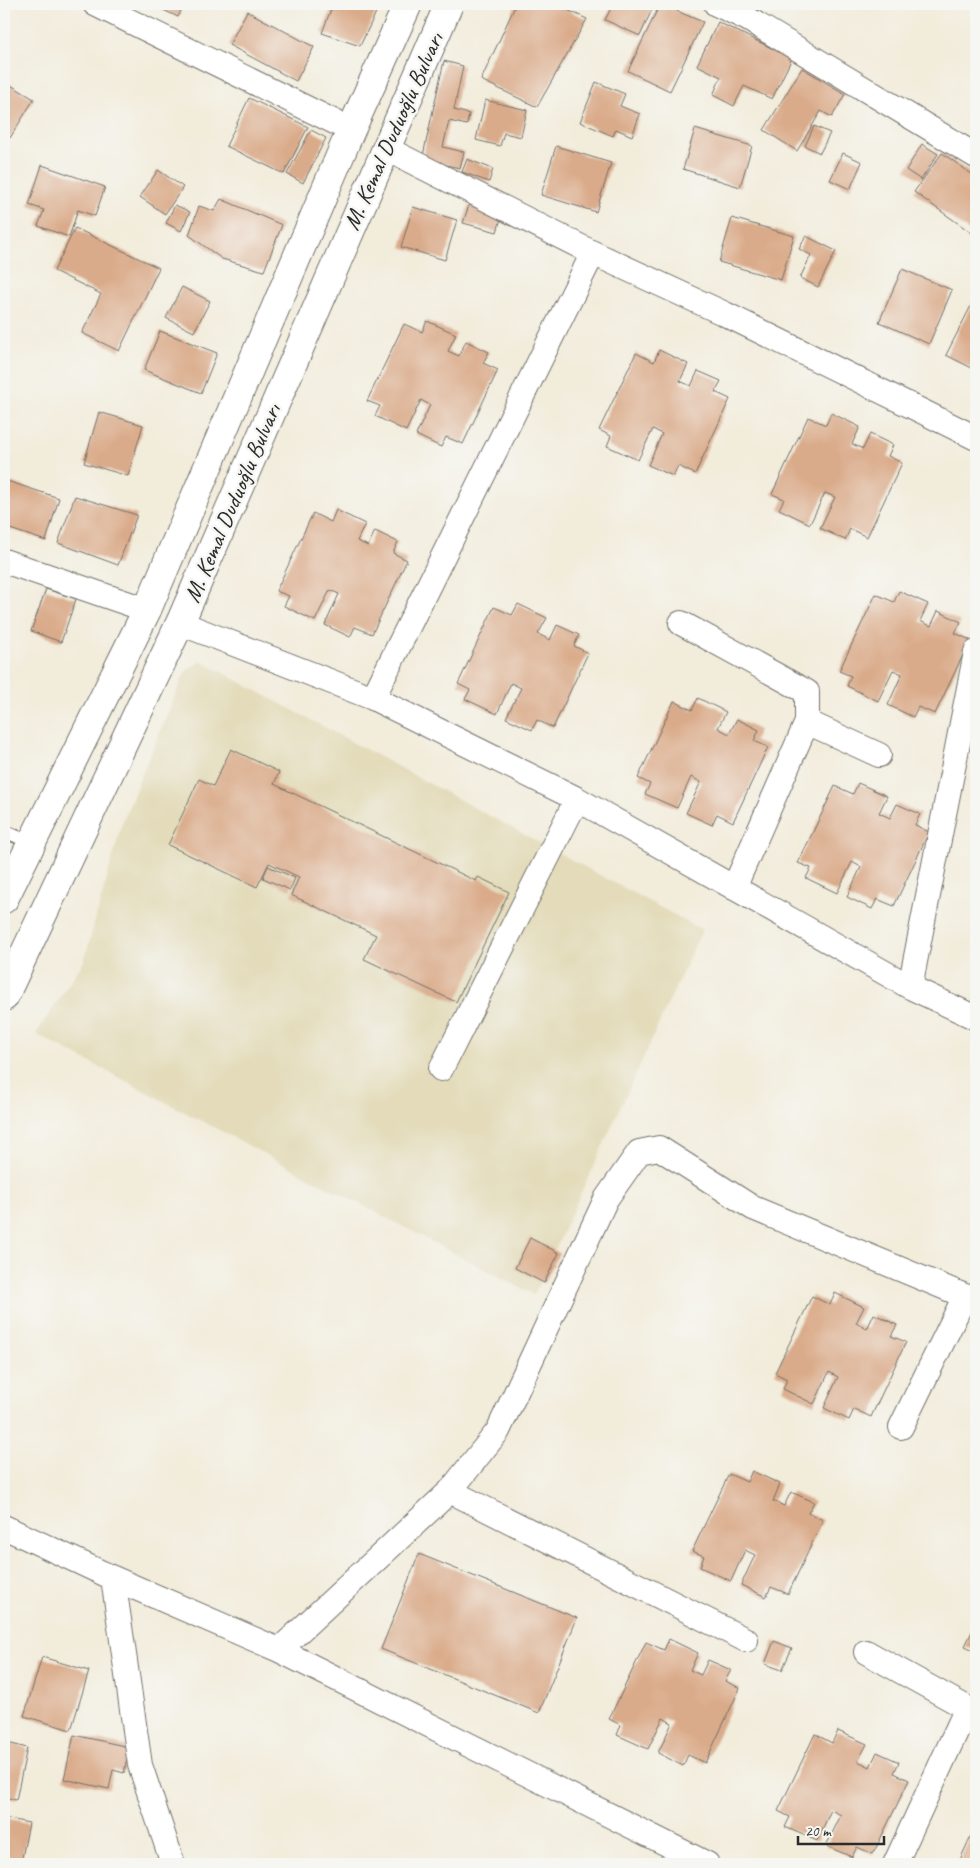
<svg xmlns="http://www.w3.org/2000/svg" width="980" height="1868" viewBox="0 0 980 1868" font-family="Caveat,sans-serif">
  <rect width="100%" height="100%" fill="#f6f6f2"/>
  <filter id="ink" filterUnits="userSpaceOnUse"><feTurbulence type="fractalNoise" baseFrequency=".02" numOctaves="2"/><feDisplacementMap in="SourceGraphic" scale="10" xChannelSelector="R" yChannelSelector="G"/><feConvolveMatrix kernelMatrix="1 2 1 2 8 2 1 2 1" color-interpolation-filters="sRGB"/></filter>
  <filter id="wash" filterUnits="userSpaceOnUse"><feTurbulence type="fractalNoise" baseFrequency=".0096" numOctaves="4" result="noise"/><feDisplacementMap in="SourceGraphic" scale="20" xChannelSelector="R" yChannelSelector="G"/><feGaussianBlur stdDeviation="1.12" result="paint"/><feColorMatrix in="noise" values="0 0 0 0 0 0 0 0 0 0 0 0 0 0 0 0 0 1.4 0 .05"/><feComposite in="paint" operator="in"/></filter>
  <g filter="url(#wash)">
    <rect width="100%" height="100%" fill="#f2ecdb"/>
    <path fill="#e3dbba" d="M201,661L702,930L534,1295L36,1034L84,961L123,820L185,672Z"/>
    <g id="blocks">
      <path fill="#daab8a" d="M156,4H184L178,17L155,6Z
        M333,4H380L360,46L322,33Z
        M516,4H554L587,19L537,107L481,80Z
        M613,4H651L654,5L640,36L605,20Z
        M660,4L703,22L670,91L628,71Z
        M247,11L314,47L296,81L229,45Z
        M718,22L792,58L772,99L744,86L734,106L713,95L721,77L697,65Z
        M444,61L463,66L454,110L469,114L467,125L449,121L443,147L464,152L460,168L422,160Z
        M802,68L845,94L832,117L821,111L797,151L764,130Z
        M4,81L34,99L10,138L4,134Z
        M596,82L625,94L620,106L640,114L632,136L616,129L613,136L580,122Z
        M249,98L308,127L284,174L226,146Z
        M485,100L527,110L521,137L504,133L500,146L476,140Z
        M814,126L830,133L820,153L805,146Z
        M695,129L752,146L740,187L683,169Z
        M311,130L326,138L303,183L287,174Z
        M922,144L938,154L921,180L906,170Z
        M556,146L611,163L596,212L541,195Z
        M843,153L862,162L850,189L830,180Z
        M942,153L976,177V236L914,192Z
        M467,159L493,169L489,182L462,172Z
        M42,165L105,187L95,216L78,210L69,237L38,226L44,210L29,205Z
        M158,170L183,187L165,214L140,197Z
        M221,199L282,225L264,271L222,259L189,235L199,206L214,211Z
        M175,205L190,212L181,231L166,223Z
        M469,205L502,215L497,232L463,223Z
        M413,207L457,220L445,260L401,247Z
        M732,218L794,236L781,280L719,262Z
        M75,228L159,268L119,351L82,333L101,294L54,271Z
        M806,236L836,251L818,287L800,278L811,255L799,249Z
        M902,269L952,290L929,344L879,322Z
        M182,287L210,301L194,332L166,318Z
        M976,296V370L946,355Z
        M427,321L456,334L448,351L459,356L466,341L489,352L483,363L498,370L463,444L446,437L441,447L416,435L430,405L421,400L406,431L375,416L380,406L367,401L404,324L422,332Z
        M160,331L217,353L201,393L144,370Z
        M659,350L688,364L680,381L691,386L698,371L721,381L715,392L730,399L695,474L678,466L673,476L648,465L662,434L653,429L638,460L607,446L611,436L599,430L636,353L654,362Z
        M99,412L143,425L128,476L84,463Z
        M831,413L860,427L852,444L863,449L870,434L893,445L888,456L902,463L867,537L850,529L845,540L820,528L835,497L825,493L810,524L779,509L784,499L772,494L808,417L826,425Z
        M4,480L59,498L46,541L4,527Z
        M75,496L137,515L118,565L58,543Z
        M336,510L365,524L357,541L368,546L375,531L398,542L393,553L407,560L372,634L355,627L350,637L325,625L339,594L330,590L315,621L284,606L289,596L276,591L313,513L331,522Z
        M46,589L76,599L61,642L31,631Z
        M899,591L928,604L920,621L931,626L938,611L961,622L955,633L970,640L935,714L918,707L913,717L888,705L902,674L893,670L878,701L847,686L851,676L839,671L876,594L894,602Z
        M518,604L547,618L538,634L550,640L557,625L579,635L574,646L588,653L553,728L537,720L532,730L506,718L521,688L511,683L497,714L465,699L470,690L458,684L494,607L512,615Z
        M698,698L726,712L718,728L729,734L737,719L759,730L754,741L768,747L733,822L717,814L712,825L686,813L701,782L691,777L677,808L645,794L650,784L638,778L674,701L692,710Z
        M231,749L279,772L274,784L476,881L478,877L509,892L456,1002L364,959L376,935L291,895L299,877L269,863L257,887L168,845L199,779L213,786Z
        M858,783L887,796L879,813L890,818L897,804L920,814L915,825L929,832L894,906L877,899L872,909L847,897L861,867L852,862L837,893L806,878L811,868L798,863L835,786L853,794Z
        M268,866L295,878L290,890L263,878Z
        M530,1238L559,1253L544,1283L515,1268Z
        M835,1293L864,1307L856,1323L867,1329L874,1314L897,1325L891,1336L906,1342L871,1417L854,1409L849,1420L824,1408L838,1377L829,1372L814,1404L783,1389L787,1379L775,1373L812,1296L830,1305Z
        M752,1471L780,1484L773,1501L784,1506L791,1492L814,1502L808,1513L823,1520L788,1594L771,1587L766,1597L741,1585L755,1555L745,1550L731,1581L700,1567L704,1556L692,1551L729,1474L747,1482Z
        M419,1554L577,1618L539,1713L381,1649Z
        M976,1623V1651L965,1646Z
        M669,1639L698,1653L690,1670L701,1675L708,1660L731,1670L725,1681L740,1688L705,1763L688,1755L683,1766L658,1753L672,1723L663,1718L648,1749L617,1735L621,1725L609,1719L646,1642L664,1650Z
        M774,1641L792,1648L782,1670L765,1664Z
        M42,1657L89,1671L71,1730L24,1716Z
        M838,1731L867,1744L858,1761L870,1767L877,1752L899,1762L894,1773L909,1780L873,1854L857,1847L852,1857L826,1846L841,1815L831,1810L817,1841L785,1827L790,1817L778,1811L815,1734L832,1743Z
        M74,1735L129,1747L124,1773L113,1770L109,1789L64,1779Z
        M4,1742L27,1748L16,1800L4,1797Z
        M4,1818L29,1823L21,1863L4,1859Z
        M976,1825V1864H958Z"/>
    </g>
  </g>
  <g filter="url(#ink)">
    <use href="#blocks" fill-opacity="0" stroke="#716f69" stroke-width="1"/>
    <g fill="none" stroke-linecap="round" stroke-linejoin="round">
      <g stroke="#716f69" stroke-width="15">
        <path id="service" d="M4,831L32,843"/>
      </g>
      <g stroke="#716f69" stroke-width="26">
        <path id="minor" d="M95,4L351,130
          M716,4L748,19L976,156
          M385,148L593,253L725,314L976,438
          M4,561L147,610
          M180,623L373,698L577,799L910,987L976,1018
          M681,623L807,692V722L734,888
          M373,698L593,253
          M807,722L879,755
          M910,987L976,652
          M441,1069L577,799
          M901,1427L965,1296
          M450,1491L746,1640
          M4,1527L113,1578L279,1650L707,1864
          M113,1578L140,1765L173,1864
          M279,1650L450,1491L498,1431L606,1199L639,1152L659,1148L753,1208L965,1296L976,1298
          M866,1652L967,1708L976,1711
          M895,1864L967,1708"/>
      </g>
      <g stroke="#716f69" stroke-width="30">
        <path id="tertiary" d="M4,899L147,610L351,130L408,4
          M4,997L180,623L449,4"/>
      </g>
      <use href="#service" stroke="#fff" stroke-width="12"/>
      <use href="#minor" stroke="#fff" stroke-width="24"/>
      <use href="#tertiary" stroke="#fff" stroke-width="28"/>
    </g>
  </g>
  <g text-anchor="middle" stroke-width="5" stroke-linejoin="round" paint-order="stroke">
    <g font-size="24" fill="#2b2b2b" stroke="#f6f6f2">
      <text transform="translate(393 131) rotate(-66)" y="8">M. Kemal Duduoğlu Bulvarı</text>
      <text transform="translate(232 503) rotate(-67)" y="8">M. Kemal Duduoğlu Bulvarı</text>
    </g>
  </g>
  <rect width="980" height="1868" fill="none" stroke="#f6f6f2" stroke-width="20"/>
  <path d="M798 1836v8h86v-8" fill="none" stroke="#2b2b2b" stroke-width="2.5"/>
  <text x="805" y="1836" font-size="15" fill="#2b2b2b" stroke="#f6f6f2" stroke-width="4" paint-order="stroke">20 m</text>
</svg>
